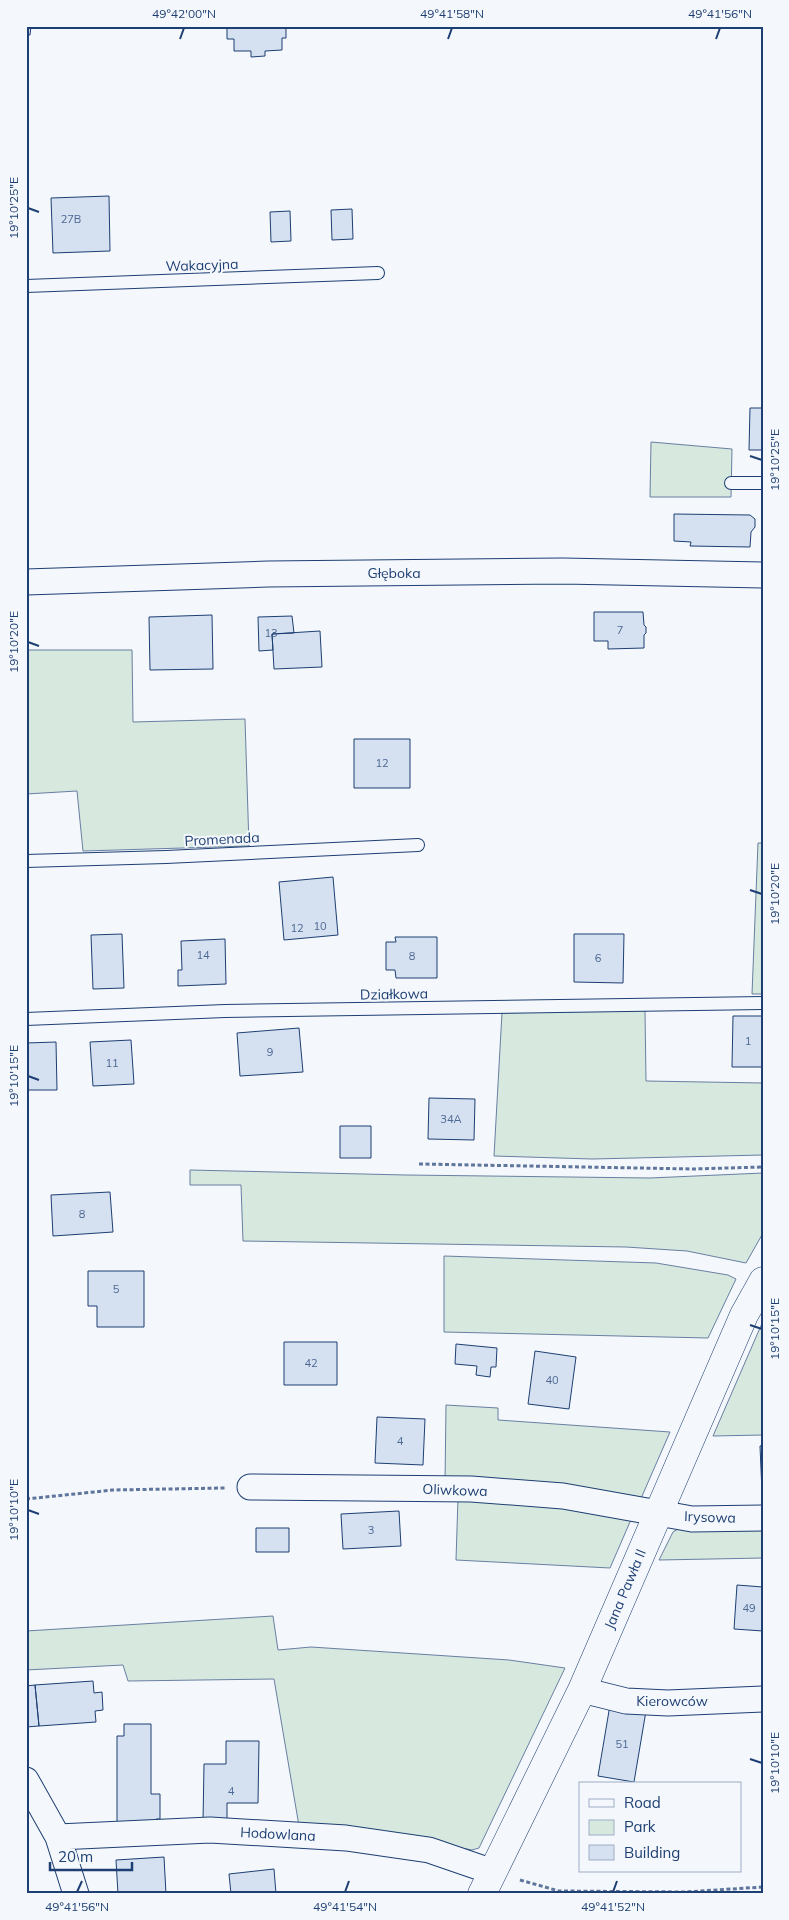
<svg xmlns="http://www.w3.org/2000/svg" width="789" height="1920" viewBox="0 0 789 1920" font-family="Mulish,sans-serif">
  <rect width="100%" height="100%" fill="#f4f7fb"/>
  <path fill="#d7e8df" stroke="#687fa3" d="M651,442L732,449L731,497H650Z
    M26,650H132L133,722L245,719L249,846L83,851L77,791L26,794Z
    M758,843H763V994H752Z
    M645,1010L646,1081L763,1083V1155L592,1159L494,1156L502,1013Z
    M190,1170L406,1175L650,1178L763,1173V1233L746,1263L687,1251L626,1247L243,1241L241,1185H190Z
    M444,1256L656,1263L728,1275L736,1279L708,1338L444,1332Z
    M763,1321V1435L713,1436Z
    M446,1405L498,1408V1420L670,1432L639,1503L445,1483Z
    M458,1498L633,1515L610,1568L456,1560Z
    M683,1526L763,1527V1558L659,1560L673,1532Z
    M273,1616L278,1650L311,1647L509,1660L565,1668L479,1848L472,1850L435,1843L299,1826L274,1679L128,1681L123,1665L26,1670V1631Z"/>
  <path fill="#d5e0f0" stroke="#1d3f73" d="M26,26H31L30,35H26Z
    M227,26H286V38H282V50L265,51V56L251,57V51H234V39H227Z
    M109,196L110,251L53,253L51,198Z
    M352,209L353,239L332,240L331,210Z
    M290,211L291,241L271,242L270,212Z
    M750,408H763V450H749Z
    M674,514L750,515L755,519V527L751,532L750,547L690,546L691,542L674,541Z
    M594,612H643L644,625L646,627V633L644,635V648L608,649V641H594Z
    M212,615L213,669L150,670L149,617Z
    M292,616L294,633L272,634L273,650L259,651L258,617Z
    M320,631L322,667L274,669L272,634Z
    M354,739H410V788H354Z
    M333,877L338,935L284,940L279,882Z
    M122,934L124,988L93,989L91,935Z
    M574,934H624L623,983L574,982Z
    M395,937H437V978H396L395,970H386V942H396Z
    M225,939L226,984L178,986V970H182L181,941Z
    M733,1016H763V1067H732Z
    M299,1028L303,1072L240,1076L237,1033Z
    M131,1040L134,1084L93,1086L90,1042Z
    M56,1042L57,1090H26V1043Z
    M429,1098L475,1099L474,1140L428,1139Z
    M340,1126H371V1158H340Z
    M110,1192L113,1232L53,1236L51,1195Z
    M88,1271H144V1327H97V1306H88Z
    M284,1342H337V1385H284Z
    M456,1344L497,1348L496,1367H491L490,1377L476,1375L477,1366L455,1364Z
    M535,1351L576,1357L569,1409L528,1404Z
    M377,1417L425,1419L423,1465L375,1463Z
    M763,1445V1492H762L760,1446Z
    M399,1511L401,1546L343,1549L341,1514Z
    M256,1528H289V1552H256Z
    M737,1585L763,1587V1631L734,1629Z
    M93,1681L94,1693L102,1692L103,1710L95,1711L96,1722L39,1726L35,1685Z
    M35,1685L39,1726L26,1727V1686Z
    M610,1705L646,1711L634,1782L598,1776Z
    M124,1724H151V1794H160V1819H156V1828H117V1736H124Z
    M226,1741H259L258,1803H227V1823L203,1822L204,1764H226Z
    M164,1857L166,1894H118L116,1860Z
    M274,1869L276,1894H231L229,1874Z"/>
  <g fill="none" stroke-linecap="round" stroke-linejoin="round">
    <g stroke="#1d3f73" stroke-width="14">
      <path id="service" d="M26,286L378,273
        M731,483H763
        M26,861L166,857L418,845
        M26,1019L225,1011L763,1003"/>
    </g>
    <g stroke="#1d3f73" stroke-width="27">
      <path id="minor" d="M26,582L268,574L563,571L763,575
        M250,1487L471,1489L563,1496L692,1519L763,1518
        M582,1690L626,1701L668,1703L763,1699
        M26,1780L58,1837L76,1894
        M58,1837L210,1830L346,1838L429,1850L493,1872"/>
    </g>
    <g stroke="#1d3f73" stroke-width="29">
      <path id="tertiary" d="M482,1894L582,1690L744,1315L763,1281"/>
    </g>
    <path stroke="#5e769c" stroke-width="3" stroke-dasharray="4 2.5" stroke-linecap="butt" d="M419,1164L693,1169L763,1167
      M26,1499L113,1490L225,1488
      M520,1880L559,1891L685,1892L763,1887"/>
    <use href="#service" stroke="#f4f7fb" stroke-width="12"/>
    <use href="#minor" stroke="#f4f7fb" stroke-width="25"/>
    <use href="#tertiary" stroke="#f4f7fb" stroke-width="28"/>
  </g>
  <path fill="none" stroke="#1d3f73" stroke-width="2" d="M180,39L184,28M448,39L452,28M716,39L720,28M28,208L39,212M750,456L762,460M28,642L39,646M750,890L762,894M28,1076L39,1080M750,1325L762,1329M28,1510L39,1514M750,1759L762,1763M77,1892L82,1881M345,1892L349,1881M613,1892L617,1881"/>
  <g text-anchor="middle" stroke-width="4" stroke-linejoin="round" paint-order="stroke">
    <g font-size="11" fill="#4b6792">
      <text x="71" y="223">27B</text>
      <text x="620" y="634">7</text>
      <text x="271" y="637">13</text>
      <text x="382" y="767">12</text>
      <text x="320" y="930">10</text>
      <text x="297" y="932">12</text>
      <text x="203" y="959">14</text>
      <text x="412" y="960">8</text>
      <text x="598" y="962">6</text>
      <text x="748" y="1045">1</text>
      <text x="270" y="1056">9</text>
      <text x="112" y="1067">11</text>
      <text x="451" y="1123">34A</text>
      <text x="82" y="1218">8</text>
      <text x="116" y="1293">5</text>
      <text x="311" y="1367">42</text>
      <text x="552" y="1384">40</text>
      <text x="400" y="1445">4</text>
      <text x="371" y="1534">3</text>
      <text x="749" y="1612">49</text>
      <text x="622" y="1748">51</text>
      <text x="231" y="1795">4</text>
    </g>
    <g font-size="14" fill="#1d3f73" stroke="#f4f7fb">
      <text transform="translate(202 265) rotate(-2)" y="5">Wakacyjna</text>
      <text x="394" y="578">Głęboka</text>
      <text transform="translate(222 839) rotate(-3)" y="5">Promenada</text>
      <text transform="translate(394 994) rotate(-1)" y="5">Działkowa</text>
      <text transform="translate(455 1490) rotate(2)" y="5">Oliwkowa</text>
      <text transform="translate(710 1517) rotate(2)" y="5">Irysowa</text>
      <text transform="translate(625 1589) rotate(-67)" y="5">Jana Pawła II</text>
      <text x="672" y="1706">Kierowców</text>
      <text transform="translate(278 1834) rotate(3)" y="5">Hodowlana</text>
    </g>
  </g>
  <rect width="789" height="1920" fill="none" stroke="#f4f7fb" stroke-width="55"/>
  <rect x="579" y="1782" width="162" height="90" fill="#f4f7fb" stroke="#9eadc5"/>
  <rect x="589" y="1799" width="25" height="8" fill="#f4f7fb" stroke="#9eadc5"/>
  <text x="624" y="1808" font-size="15" fill="#1d3f73">Road</text>
  <rect x="589" y="1820" width="25" height="15" fill="#d7e8df" stroke="#9eadc5"/>
  <text x="624" y="1832" font-size="15" fill="#1d3f73">Park</text>
  <rect x="589" y="1845" width="25" height="15" fill="#d5e0f0" stroke="#9eadc5"/>
  <text x="624" y="1858" font-size="15" fill="#1d3f73">Building</text>
  <path d="M50 1862v8h82v-8" fill="none" stroke="#1d3f73" stroke-width="2.5"/>
  <text x="58" y="1862" font-size="15" fill="#1d3f73" stroke="#f4f7fb" stroke-width="4" paint-order="stroke">20 m</text>
  <rect x="28" y="28" width="734" height="1864" fill="none" stroke="#1d3f73" stroke-width="2"/>
  <g font-size="12" text-anchor="middle" fill="#1d3f73">
    <text x="184" y="18">49°42'00"N</text>
    <text x="452" y="18">49°41'58"N</text>
    <text x="720" y="18">49°41'56"N</text>
    <text transform="translate(14 208) rotate(-90)" y="4">19°10'25"E</text>
    <text transform="translate(775 460) rotate(-90)" y="4">19°10'25"E</text>
    <text transform="translate(14 642) rotate(-90)" y="4">19°10'20"E</text>
    <text transform="translate(775 894) rotate(-90)" y="4">19°10'20"E</text>
    <text transform="translate(14 1076) rotate(-90)" y="4">19°10'15"E</text>
    <text transform="translate(775 1329) rotate(-90)" y="4">19°10'15"E</text>
    <text transform="translate(14 1510) rotate(-90)" y="4">19°10'10"E</text>
    <text transform="translate(775 1763) rotate(-90)" y="4">19°10'10"E</text>
    <text x="77" y="1911">49°41'56"N</text>
    <text x="345" y="1911">49°41'54"N</text>
    <text x="613" y="1911">49°41'52"N</text>
  </g>
</svg>
